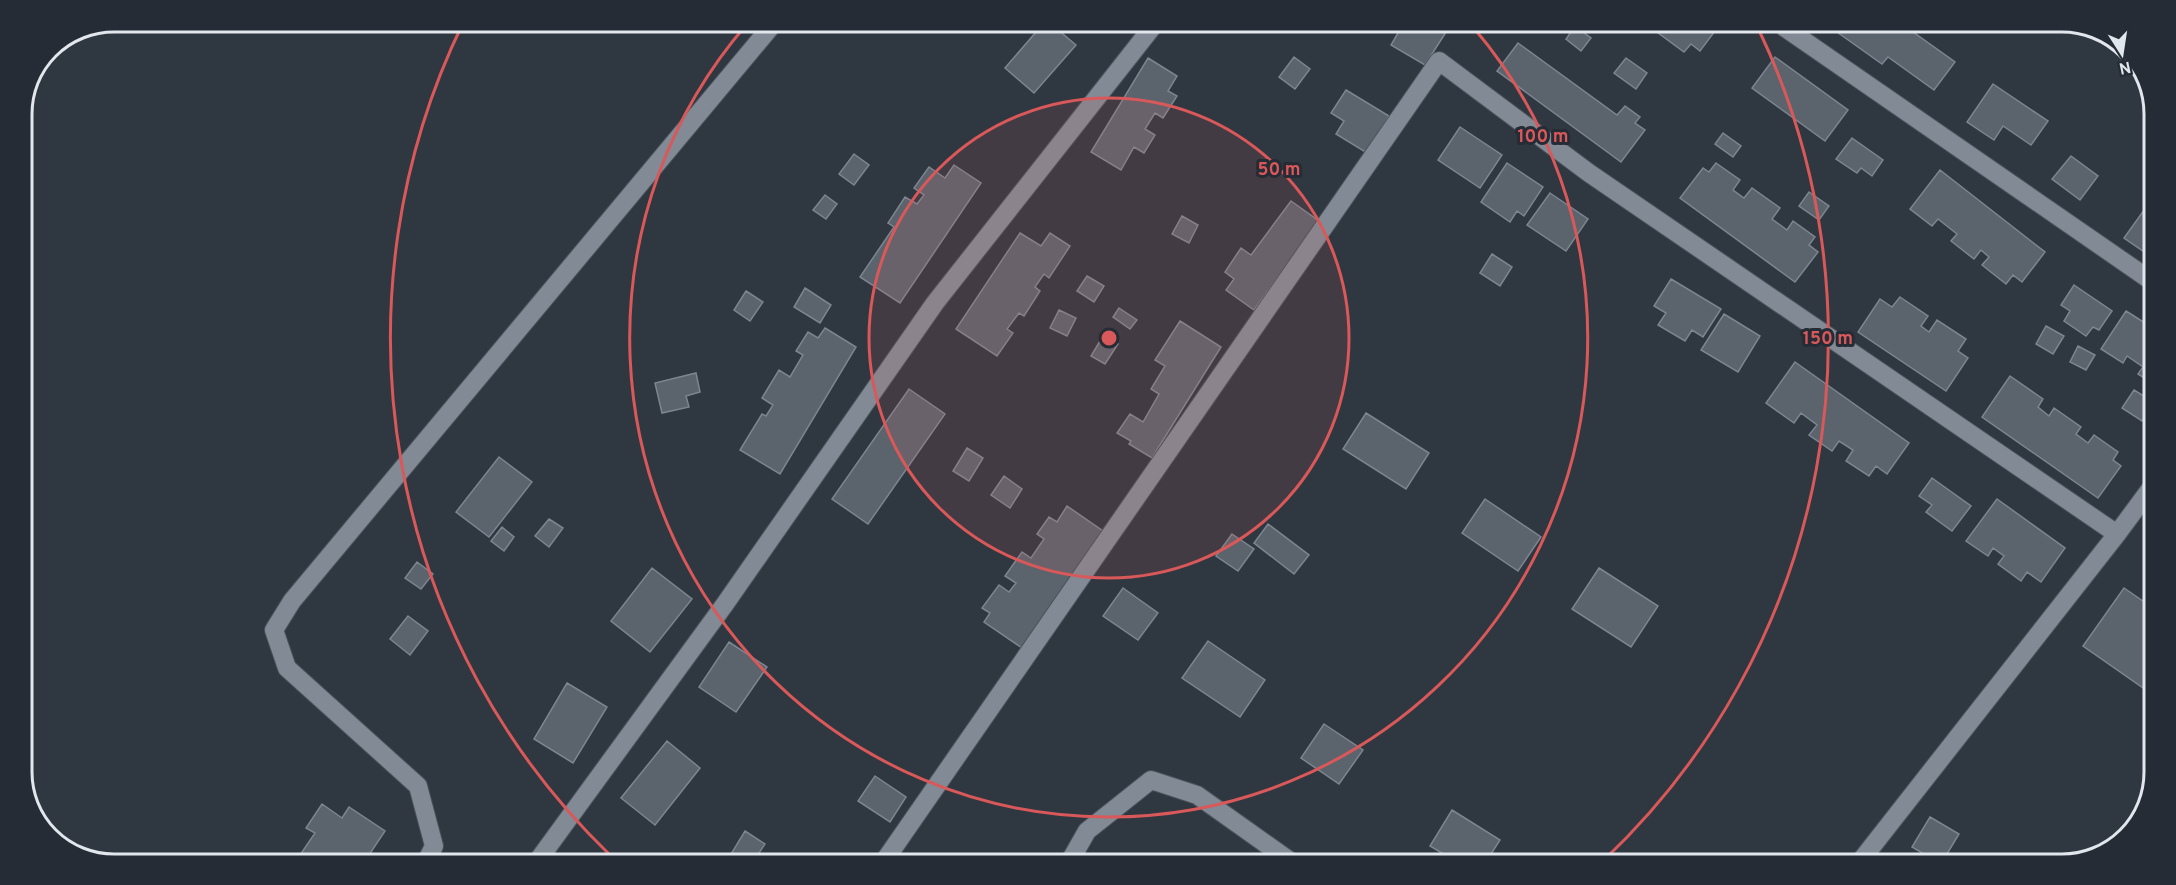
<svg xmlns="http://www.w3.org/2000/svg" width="2176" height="885" viewBox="0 0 2176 885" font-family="Overpass,sans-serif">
  <rect width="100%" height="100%" fill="#2f3740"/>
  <path fill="#5b636d" stroke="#7d8590" stroke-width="1.5" d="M1043,24H1051L1076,45L1034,93L1005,68Z
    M1402,26H1442L1448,29L1425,65L1391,45Z
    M1575,26L1591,38L1581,51L1566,39Z
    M1662,26L1718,27L1700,51L1691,44L1684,52L1657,32Z
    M1830,27H1906L1955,62L1934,90L1888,57L1882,64Z
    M1518,43L1617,115L1625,106L1640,117L1635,123L1645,130L1621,162L1497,71Z
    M1294,57L1310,69L1295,89L1279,77Z
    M1775,57L1848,110L1825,141L1752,88Z
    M1148,58L1177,76L1168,91L1177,96L1163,118L1155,113L1145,129L1155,135L1144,153L1134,147L1121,170L1091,152Z
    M1626,58L1647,73L1636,89L1614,73Z
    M1993,84L2048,121L2031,145L2003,126L1994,140L1967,122Z
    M1346,90L1389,116L1367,153L1336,134L1344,121L1331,113Z
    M1460,127L1502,155L1480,188L1438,160Z
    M1723,133L1741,146L1733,157L1715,144Z
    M1852,138L1883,160L1872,176L1861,168L1857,173L1836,159Z
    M854,154L869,165L854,185L839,174Z
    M2071,156L2098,176L2080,200L2052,179Z
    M1507,163L1543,187L1524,216L1517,211L1510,222L1481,202Z
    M1716,163L1740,180L1733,190L1744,198L1752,188L1780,208L1772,219L1787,230L1793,221L1815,237L1809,245L1818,252L1795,282L1680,198L1703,168L1709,172Z
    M954,165L981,183L900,303L860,277L894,227L888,223L905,197L917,204L924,195L914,188L929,167L945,178Z
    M1940,170L2045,252L2022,282L2013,275L2006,284L1982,265L1989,257L1981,250L1974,259L1951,241L1957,234L1938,219L1932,226L1910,209Z
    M1809,192L1829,206L1819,220L1799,206Z
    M1550,193L1588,219L1566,251L1527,225Z
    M825,195L837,204L826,219L813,210Z
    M2152,199L2154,200L2153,258L2124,238Z
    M1291,201L1319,221L1254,310L1226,290L1234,279L1225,272L1241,248L1251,255Z
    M1182,216L1198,225L1189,243L1172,234Z
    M1020,233L1041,246L1050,233L1070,246L1049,278L1044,274L1035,287L1040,291L1024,316L1019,313L1007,329L1013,333L997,356L956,329Z
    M1492,254L1512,267L1500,286L1480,273Z
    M1087,276L1104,286L1094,302L1077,291Z
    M1671,279L1721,309L1703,337L1692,330L1685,341L1658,325L1666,313L1654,306Z
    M2074,285L2112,311L2099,330L2093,327L2086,336L2064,321L2070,311L2061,305Z
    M805,288L831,305L820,323L794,307Z
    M746,291L763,302L750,321L734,310Z
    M1900,297L1928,316L1921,326L1929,332L1937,320L1966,339L1958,351L1968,358L1946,391L1858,332L1880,299L1892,307Z
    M1119,308L1137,320L1130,329L1113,317Z
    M1059,310L1076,318L1067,336L1050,328Z
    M2126,311L2153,328L2152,383L2138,374L2143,367L2127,356L2123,363L2101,349Z
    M1724,314L1760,336L1738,372L1701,350Z
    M1180,321L1221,347L1152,458L1129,444L1131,441L1117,433L1130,414L1143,422L1159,394L1151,389L1165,366L1155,360Z
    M2046,326L2064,336L2053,354L2036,344Z
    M825,328L856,347L780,474L740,450L762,414L766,416L773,405L762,398L779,370L790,377L803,355L796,351L808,332L818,338Z
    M1103,336L1118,344L1105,364L1091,356Z
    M2078,346L2095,355L2086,370L2070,362Z
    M1795,362L1909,443L1887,474L1876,466L1869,476L1846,461L1853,450L1839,441L1832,451L1809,435L1817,425L1801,413L1794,423L1766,403Z
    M696,373L700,392L686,396L689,407L662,413L655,383Z
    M2010,376L2043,399L2038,407L2049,416L2054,408L2081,427L2076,434L2088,443L2094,435L2118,452L2113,460L2121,466L2098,498L1982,417Z
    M909,389L945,414L868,524L832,499Z
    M2134,390L2152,401L2142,421L2122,408Z
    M1366,413L1429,453L1406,489L1343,449Z
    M967,448L983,458L969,481L953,471Z
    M499,457L532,482L489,537L456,512Z
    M1004,476L1022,489L1010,508L991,495Z
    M1932,478L1971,506L1952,531L1926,512L1932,505L1919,496Z
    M1485,499L1541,537L1518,571L1462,533Z
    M1997,499L2065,548L2041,582L2027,572L2021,581L1998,564L2004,556L1993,548L1988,556L1966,541Z
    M1067,506L1103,531L1022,648L984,622L990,613L982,608L999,585L1009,592L1016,583L1005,576L1022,552L1031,558L1044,539L1037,534L1049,517L1057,522Z
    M549,519L563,528L549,547L535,536Z
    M1268,524L1309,555L1294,574L1254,543Z
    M502,527L514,537L504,551L491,541Z
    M1232,534L1254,549L1238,571L1216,556Z
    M417,562L433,574L421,589L405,578Z
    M652,568L692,599L650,652L611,621Z
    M1599,568L1658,606L1631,647L1572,609Z
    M1123,588L1158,613L1138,640L1103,616Z
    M2124,588L2150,606L2149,692L2083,646Z
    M408,616L428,631L410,655L390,639Z
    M1208,641L1265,680L1240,717L1182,678Z
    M729,642L767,667L736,712L699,687Z
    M567,683L607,707L573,763L534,739Z
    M1324,724L1363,750L1339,784L1301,758Z
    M667,741L700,768L655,825L621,798Z
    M875,776L906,797L890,822L858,801Z
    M322,804L342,818L349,807L385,831L367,858H298L315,833L306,828Z
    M1452,810L1500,840L1486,862H1457L1430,846Z
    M1930,817L1959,834L1941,864L1912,847Z
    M745,831L765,844L755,859H728Z"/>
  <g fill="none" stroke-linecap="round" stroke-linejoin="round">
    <g stroke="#4c525a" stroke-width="20">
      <path id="minor" d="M1784,27L2153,282
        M428,858L434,846L418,786L287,668L274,630L292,601L774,23
        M539,859L725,604L935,303L1154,25
        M885,860L1439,61L1589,173L2117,534
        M1070,861L1087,831L1151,780L1197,795L1290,861
        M1859,863L2117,534L2151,488"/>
    </g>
    <use href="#minor" stroke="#818a95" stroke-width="18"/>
  </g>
  <circle cx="1109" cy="338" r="240" fill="#d95859" fill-opacity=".12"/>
  <g fill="none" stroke="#d95859" stroke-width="3">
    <circle cx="1109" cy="338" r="240"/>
    <path d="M1473 27A479 479 0 1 1 747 24"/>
    <path d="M610 855A719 719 0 0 1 463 23M1758 28A719 719 0 0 1 1604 860"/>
  </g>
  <path d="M0 0H2176V885H0ZM114 32H2062A82 82 0 0 1 2144 114V772A82 82 0 0 1 2062 854H114A82 82 0 0 1 32 772V114A82 82 0 0 1 114 32Z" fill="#252c35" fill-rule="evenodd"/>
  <path fill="none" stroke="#e2e7ed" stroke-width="3" d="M114 32H2062A82 82 0 0 1 2144 114V772A82 82 0 0 1 2062 854H114A82 82 0 0 1 32 772V114A82 82 0 0 1 114 32Z"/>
  <circle cx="1109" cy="338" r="9" fill="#d95859" stroke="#252c35" stroke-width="3"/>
  <g font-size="18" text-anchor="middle" font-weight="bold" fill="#d95859" stroke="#252c35" stroke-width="6" stroke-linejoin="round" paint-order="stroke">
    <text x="1543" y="142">100 m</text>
    <text x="1279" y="175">50 m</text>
    <text x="1828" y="344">150 m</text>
  </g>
  <g transform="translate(2122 54) rotate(168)" stroke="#252c35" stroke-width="4.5" paint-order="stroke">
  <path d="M0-4.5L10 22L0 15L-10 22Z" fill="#e2e7ed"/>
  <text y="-9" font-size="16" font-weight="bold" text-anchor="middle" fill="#e2e7ed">N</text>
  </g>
</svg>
